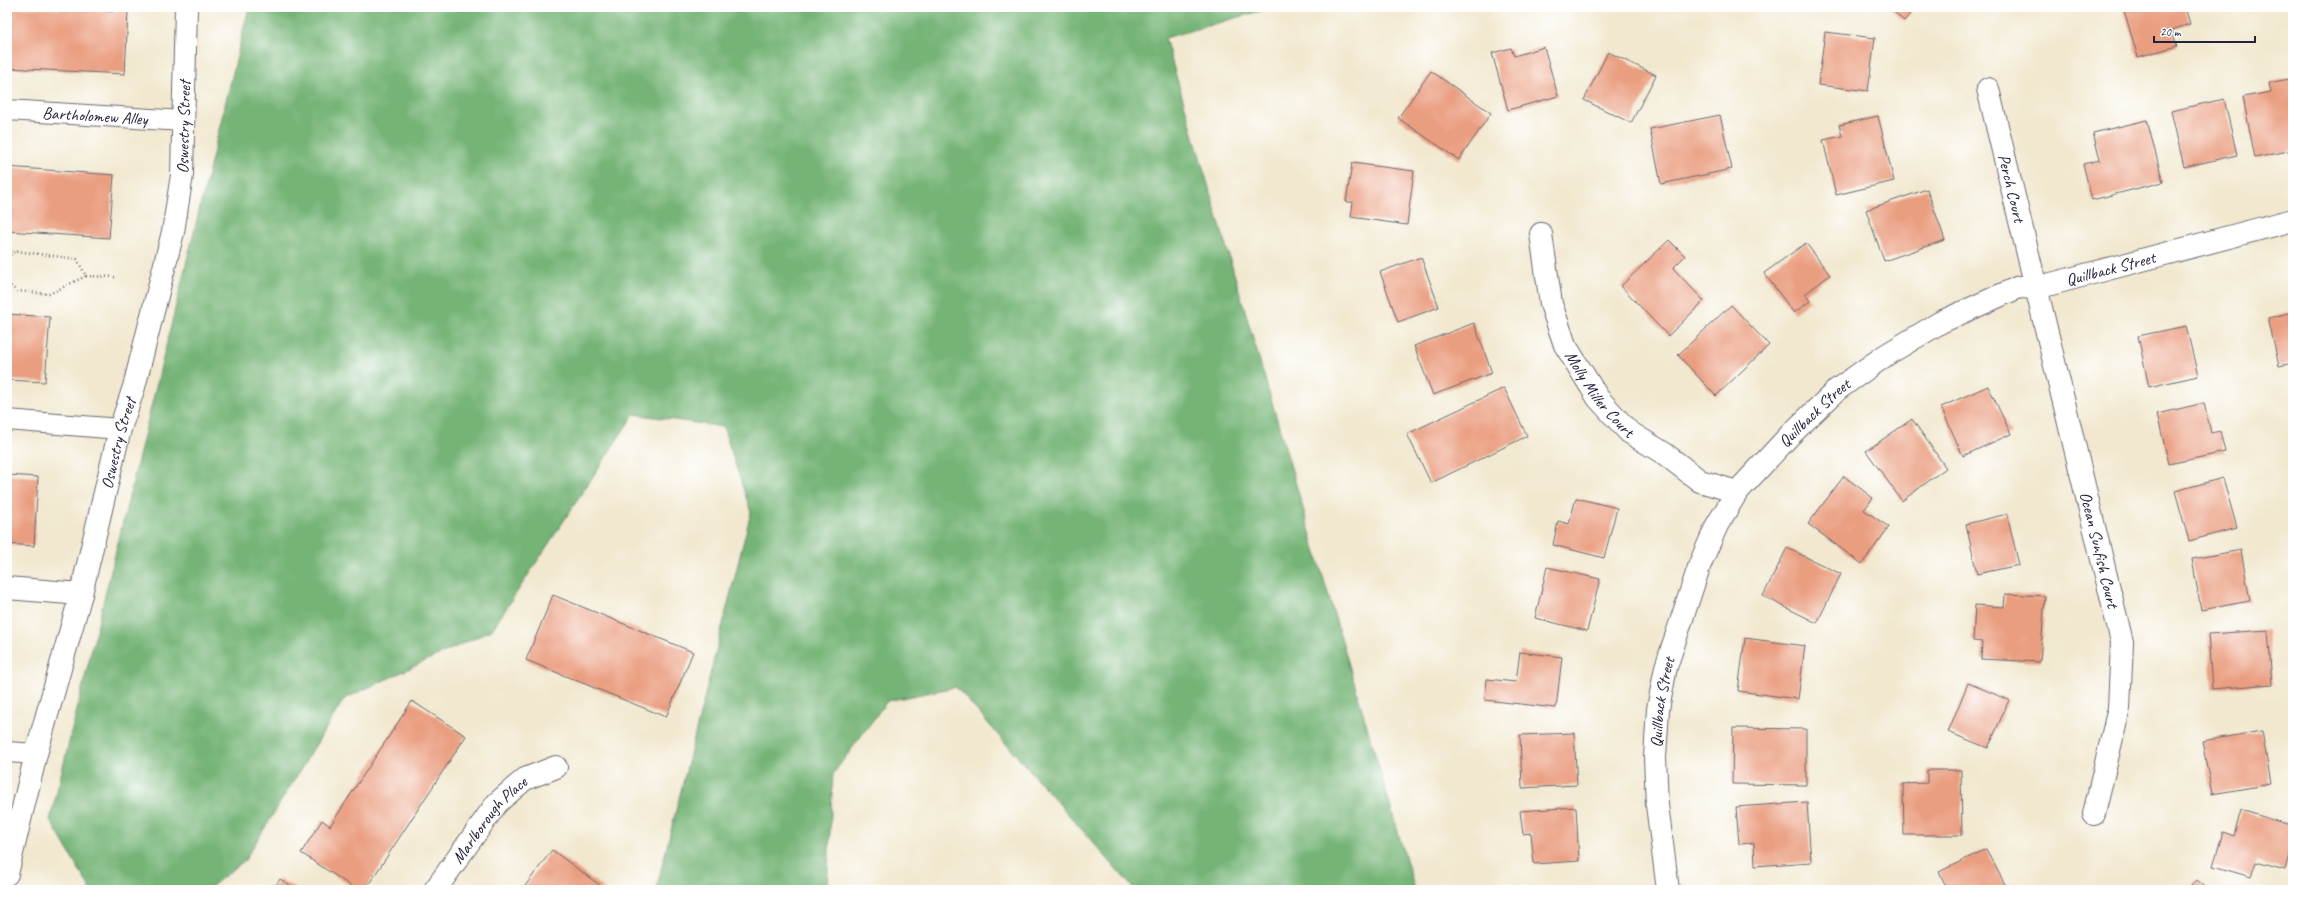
<svg xmlns="http://www.w3.org/2000/svg" width="2300" height="897" viewBox="0 0 2300 897" font-family="Caveat,sans-serif">
  <rect width="100%" height="100%" fill="#fff"/>
  <filter id="ink" filterUnits="userSpaceOnUse"><feTurbulence type="fractalNoise" baseFrequency=".025" numOctaves="2"/><feDisplacementMap in="SourceGraphic" scale="8" xChannelSelector="R" yChannelSelector="G"/><feConvolveMatrix kernelMatrix="1 2 1 2 8 2 1 2 1" color-interpolation-filters="sRGB"/></filter>
  <filter id="wash" filterUnits="userSpaceOnUse"><feTurbulence type="fractalNoise" baseFrequency=".012" numOctaves="4" result="noise"/><feDisplacementMap in="SourceGraphic" scale="16" xChannelSelector="R" yChannelSelector="G"/><feGaussianBlur stdDeviation="0.9" result="paint"/><feColorMatrix in="noise" values="0 0 0 0 0 0 0 0 0 0 0 0 0 0 0 0 0 1.4 0 .05"/><feComposite in="paint" operator="in"/></filter>
  <g filter="url(#wash)">
    <rect width="100%" height="100%" fill="#f1e8cf"/>
    <path fill="#74b476" stroke="#4b6b58" d="M249,7H1274L1165,38L1415,890H1135L956,687L887,701L833,774L827,890H656L751,512L723,427L634,414L492,630L344,699L245,860L207,890H91L50,820Z"/>
    <g id="blocks">
      <path fill="#ea9e80" d="M7,7L128,11L125,74L7,68Z
        M1889,7H1916L1904,21Z
        M2123,7H2185L2190,24L2172,30L2177,46L2138,57Z
        M1825,32L1875,38L1868,91L1818,85Z
        M1544,47L1558,96L1508,110L1492,53L1511,48L1514,56Z
        M1608,52L1656,75L1631,123L1584,100Z
        M1431,71L1491,113L1459,160L1398,118Z
        M2293,78V150L2255,158L2243,97L2271,92L2269,83Z
        M2224,99L2237,155L2184,167L2171,111Z
        M1720,115L1732,169L1661,184L1650,129Z
        M1878,116L1894,181L1836,195L1823,140L1842,136L1839,125Z
        M2147,120L2163,182L2092,200L2083,164L2100,160L2093,133Z
        M1352,163L1414,171L1407,225L1351,217L1353,202H1346Z
        M7,167L114,175L109,238L7,231Z
        M1927,189L1945,240L1884,261L1866,210Z
        M1669,240L1685,256L1673,268L1704,301L1668,336L1621,286Z
        M1806,243L1830,275L1805,294L1810,301L1794,313L1764,273Z
        M1421,257L1439,307L1398,322L1380,272Z
        M1731,305L1769,345L1716,396L1678,355Z
        M2293,312V363L2279,366L2268,318Z
        M7,314L50,317L45,382L7,380Z
        M1474,323L1492,373L1433,395L1414,346Z
        M2186,326L2198,376L2149,387L2138,336Z
        M1988,386L2011,434L1963,456L1941,407Z
        M1504,388L1527,436L1431,483L1407,434Z
        M2204,403L2211,433L2220,431L2225,452L2169,464L2157,414Z
        M1912,419L1946,468L1902,501L1866,451Z
        M7,475L38,477L34,546L7,544Z
        M1844,476L1873,498L1864,510L1889,527L1862,564L1808,524Z
        M2223,478L2237,528L2189,541L2175,491Z
        M1576,498L1617,508L1604,558L1553,545L1558,521L1569,524Z
        M2007,514L2019,565L1977,574L1966,524Z
        M1787,548L1841,574L1817,623L1763,596Z
        M2241,550L2250,601L2201,610L2192,559Z
        M1547,567L1600,579L1587,631L1535,618Z
        M2005,594L2045,596L2040,662L1981,659L1982,642L1973,641L1975,605L2004,607Z
        M553,595L693,652L666,717L526,660Z
        M2268,630L2272,684L2212,689L2208,634Z
        M1745,638L1805,646L1798,699L1738,691Z
        M1520,652L1562,657L1556,708L1485,700L1487,679L1516,682Z
        M1968,683L2009,700L1988,748L1948,732Z
        M412,701L466,736L365,890H357L301,853L322,820L330,826Z
        M1733,728L1806,729V785L1732,784Z
        M2262,731L2271,784L2212,794L2202,741Z
        M1574,733L1577,785L1522,788L1520,735Z
        M1927,770H1961L1962,835H1904L1903,784L1927,783Z
        M1807,802L1811,862L1755,866L1754,843L1739,844L1736,807Z
        M1576,807L1579,861L1534,864L1531,833L1523,834L1520,811Z
        M2241,810L2293,826V843L2285,870L2256,862L2251,877L2213,866L2223,832L2234,836Z
        M1986,849L2008,890H1948L1939,872Z
        M552,850L605,889L604,890H522Z
        M280,879L298,890H273Z
        M2197,880L2209,890H2189Z"/>
    </g>
  </g>
  <g filter="url(#ink)">
    <use href="#blocks" fill-opacity="0" stroke="#6a676f" stroke-width="1"/>
    <g fill="none" stroke-linecap="round" stroke-linejoin="round">
      <g stroke="#6a676f" stroke-width="22">
        <g id="lane">
          <path id="s1" d="M7,110L183,121"/>
          <path d="M7,420L120,429"/>
          <path d="M7,752L36,754"/>
        </g>
      </g>
      <g stroke="#6a676f" stroke-width="24">
        <g id="street">
          <path id="s2" d="M1988,89L2122,642L2119,708L2094,814"/>
          <path id="s3" d="M1541,234L1551,304L1565,345L1598,398L1629,432L1665,454L1700,481L1737,492"/>
          <path d="M7,588L81,594"/>
          <path id="s4" d="M7,874L36,754L81,594L120,429L134,387L173,232L182,175L186,7"/>
          <path id="s5" d="M435,890L497,803L525,779L556,767"/>
          <path id="s6" d="M1668,890L1657,805L1655,757L1658,709L1666,667L1700,564L1717,525L1737,492L1789,436L1838,389L1886,355L1941,322L2019,287L2036,288L2293,220"/>
        </g>
      </g>
      <path stroke="#6a676f" stroke-width="2.5" stroke-dasharray="1 3" stroke-linecap="butt" d="M7,257L16,251L77,259L86,276L49,294L17,291L7,283
        M86,276L116,277"/>
      <use href="#lane" stroke="#fff" stroke-width="20"/>
      <use href="#street" stroke="#fff" stroke-width="22"/>
    </g>
  </g>
  <g text-anchor="middle" stroke-width="3" stroke-linejoin="round" paint-order="stroke">
    <g font-size="17" fill="#22223b" stroke="#fff">
      <text dy="6" stroke="none"><textPath href="#s1" startOffset="88">Bartholomew Alley</textPath></text>
      <text dy="6" stroke="none"><textPath href="#s4" startOffset="769">Oswestry Street</textPath></text>
      <text dy="6" stroke="none"><textPath href="#s2" startOffset="102">Perch Court</textPath></text>
      <text dy="6" stroke="none"><textPath href="#s6" startOffset="861">Quillback Street</textPath></text>
      <text dy="6" stroke="none"><textPath href="#s3" startOffset="174">Molly Miller Court</textPath></text>
      <text dy="6" stroke="none"><textPath href="#s6" startOffset="525">Quillback Street</textPath></text>
      <text dy="6" stroke="none"><textPath href="#s4" startOffset="445">Oswestry Street</textPath></text>
      <text dy="6" stroke="none"><textPath href="#s2" startOffset="474">Ocean Sunfish Court</textPath></text>
      <text dy="6" stroke="none"><textPath href="#s6" startOffset="189">Quillback Street</textPath></text>
      <text dy="6" stroke="none"><textPath href="#s5" startOffset="89">Marlborough Place</textPath></text>
    </g>
  </g>
  <rect width="2300" height="897" fill="none" stroke="#fff" stroke-width="24"/>
  <path d="M2154 36v6h101v-6" fill="none" stroke="#22223b" stroke-width="2"/>
  <text x="2160" y="36" font-size="12" fill="#22223b" stroke="#ffffff" stroke-width="3" paint-order="stroke">20 m</text>
</svg>
